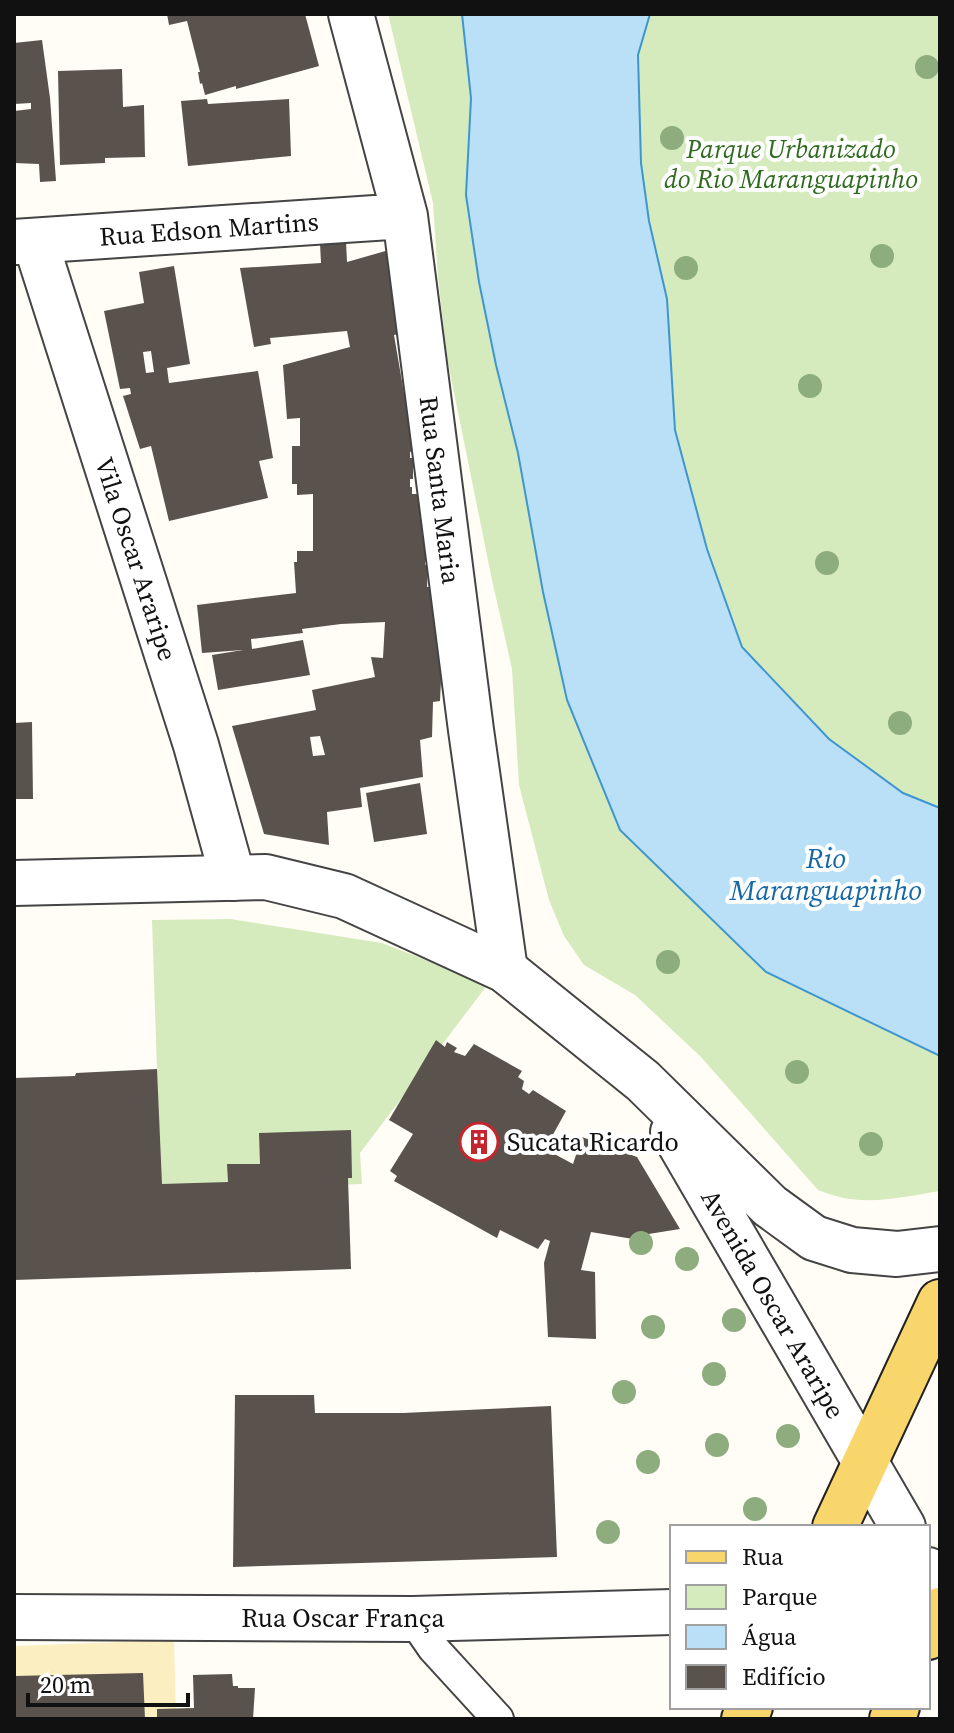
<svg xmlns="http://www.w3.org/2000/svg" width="954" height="1733" viewBox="0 0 954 1733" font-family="'Source Serif 4',serif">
  <rect width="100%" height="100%" fill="#fffdf5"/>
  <path fill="#d5ebbd" d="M388,14H462L471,98L466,195L496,365L518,453L543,592L567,700L620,830L766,972L940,1056V1191C896,1198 861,1208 818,1190L701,1057L635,995L584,965L564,936L549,900L519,785L512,669L492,580L447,358L438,277L433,203Z
    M650,14H940V808L903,793L829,739L742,647L707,549L675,430L667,299L649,221L641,163L638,55Z
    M230,919L382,943L488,984L360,1153L362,1184L161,1190L152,920Z"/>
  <path fill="#fbeec1" d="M174,1640L176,1719H14V1646Z"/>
  <path fill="#b9e0f7" stroke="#3f96cf" stroke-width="2" d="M462,14H650L638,55L641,163L649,221L667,299L675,430L707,549L742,647L829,739L903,793L940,808V1056L766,972L620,830L567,700L543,592L518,453L496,365L479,282L466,195L471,98Z"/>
  <path fill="#5a524d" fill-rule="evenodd" d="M167,14H305L319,66L236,89V86L205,95L202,83L200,84L198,72H200L187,21L169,25Z
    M42,40L50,98L56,181L40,182L39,164L14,163V111L31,109V103L14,104V43Z
    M122,69L123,107L144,105V107L145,157L105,158V163L60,165L58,71Z
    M207,99L208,104L289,99L291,156L188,166L181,101Z
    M346,241L347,262L389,250L407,332L394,335L407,411H417L412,444L413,451L410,452V458H413V479H410V487H412V494H425V565H428L427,587H440L437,641L442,642V658L440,701L433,702L432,737L420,740L423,777L360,788L362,807L327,812L329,845L264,834L232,726L316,710L312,690L375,677L371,657L383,658L385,622L341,624L302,629L303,633L251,639L252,649L303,640L310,675L218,690L212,655L243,650L202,653L197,605L296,593L294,562H297V551H313V494L297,495V484H292V446H300V418L287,419L283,365L350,347L347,331L270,338L271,344L254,347L240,268L321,263L320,243ZM320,736L325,755L313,756L310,737Z
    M174,266L190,364L167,368L169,383L258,371L273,458L259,461L268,498L169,521L151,446L140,449L123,396L131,394L130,388L120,389L104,311L144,303L139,272ZM151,351L154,372L146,373L143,352Z
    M32,722L33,799H14V723Z
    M420,783L427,834L374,842L366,793Z
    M436,1040L445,1047L447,1042L457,1048L454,1052L465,1056L474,1044L522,1071L518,1077L524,1081L522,1089L529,1094L533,1090L566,1111L545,1149L573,1164L582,1137L637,1157L680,1229L636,1236L633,1239L591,1232L581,1270L595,1272L596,1339L548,1337L544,1263L550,1241L545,1239L538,1249L500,1230L497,1238L394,1181L397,1176L390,1171L413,1134L389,1120Z
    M157,1069L162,1184L228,1182L227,1164H260L259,1133L351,1130L352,1178H348L351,1269L14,1280V1078L75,1076L76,1073Z
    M235,1395H314L315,1413H403L551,1406L557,1557L233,1567Z
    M143,1673L145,1719H14V1676Z
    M232,1674L233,1686H238V1688H255L253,1719H157V1709L194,1708L193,1675Z"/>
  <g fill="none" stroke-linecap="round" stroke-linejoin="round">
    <g stroke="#444" stroke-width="34">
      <path id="service" d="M413,1619L433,1648L498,1719"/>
    </g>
    <g stroke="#444" stroke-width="48">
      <path id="minor" d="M351,14L405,216L471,730L505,970
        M35,241L196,745L233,878
        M14,242L405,216"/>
    </g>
    <g stroke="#444" stroke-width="48">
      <path id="tertiary" d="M14,883L266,877L344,896L505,970L643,1081L770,1206L814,1238L852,1250L897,1254L940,1249
        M673,1132L903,1527
        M928,1570L940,1591
        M14,1617L413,1619L672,1612"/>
    </g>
    <g stroke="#222" stroke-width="48">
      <path id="primary" d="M835,1527L940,1302
        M928,1637L940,1610
        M744,1719L750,1707
        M892,1719L897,1707"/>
    </g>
    <use href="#service" stroke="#fff" stroke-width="30"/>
    <use href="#minor" stroke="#fff" stroke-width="44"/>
    <use href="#tertiary" stroke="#fff" stroke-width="44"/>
    <use href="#primary" stroke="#f9d66b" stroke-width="44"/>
  </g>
  <g fill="#8dad7f">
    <circle cx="927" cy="67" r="12"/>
    <circle cx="672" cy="138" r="12"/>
    <circle cx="882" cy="256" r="12"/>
    <circle cx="686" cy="268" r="12"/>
    <circle cx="810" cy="386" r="12"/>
    <circle cx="827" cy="563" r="12"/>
    <circle cx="900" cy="723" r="12"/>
    <circle cx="668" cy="962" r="12"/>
    <circle cx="797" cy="1072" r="12"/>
    <circle cx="871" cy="1144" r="12"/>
    <circle cx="641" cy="1243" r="12"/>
    <circle cx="687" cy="1259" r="12"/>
    <circle cx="734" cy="1320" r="12"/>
    <circle cx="653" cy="1327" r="12"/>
    <circle cx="714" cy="1374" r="12"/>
    <circle cx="624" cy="1392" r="12"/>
    <circle cx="788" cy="1436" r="12"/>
    <circle cx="717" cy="1445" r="12"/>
    <circle cx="648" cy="1462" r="12"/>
    <circle cx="755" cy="1509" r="12"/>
    <circle cx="608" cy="1532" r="12"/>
  </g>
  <defs>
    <g id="building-ring" transform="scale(2)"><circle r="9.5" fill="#fff" stroke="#c4262e" stroke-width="1.5"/><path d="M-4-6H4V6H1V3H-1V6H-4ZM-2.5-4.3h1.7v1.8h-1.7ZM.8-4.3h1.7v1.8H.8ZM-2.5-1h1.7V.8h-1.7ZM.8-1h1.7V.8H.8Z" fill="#c4262e"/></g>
  </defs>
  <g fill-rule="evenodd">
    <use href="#building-ring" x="479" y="1142"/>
  </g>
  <g text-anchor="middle" stroke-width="8" stroke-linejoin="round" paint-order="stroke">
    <g font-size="26" font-style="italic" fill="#2f6b1f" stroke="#fff">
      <text x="791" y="158">Parque Urbanizado<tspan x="791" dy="30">do Rio Maranguapinho</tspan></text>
    </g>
    <g font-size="26" fill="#111" stroke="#fff">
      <text transform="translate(209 229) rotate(-4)" y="9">Rua Edson Martins</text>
      <text transform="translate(440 490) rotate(83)" y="9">Rua Santa Maria</text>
      <text transform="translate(136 559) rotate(72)" y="9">Vila Oscar Araripe</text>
      <text transform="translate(773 1304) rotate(60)" y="9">Avenida Oscar Araripe</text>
      <text x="343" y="1627">Rua Oscar França</text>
    </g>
    <g font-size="26" fill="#111" stroke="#fff" text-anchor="start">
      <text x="507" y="1151">Sucata Ricardo</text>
    </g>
    <g font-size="28" font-style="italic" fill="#1768a6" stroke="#fff">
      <text x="826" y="868">Rio<tspan x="826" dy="32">Maranguapinho</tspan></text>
    </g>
  </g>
  <rect width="954" height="1733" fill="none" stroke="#111111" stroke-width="32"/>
  <rect x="670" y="1525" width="260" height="184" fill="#ffffff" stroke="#a0a0a0" stroke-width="2"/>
  <rect x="686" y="1551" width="40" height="12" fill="#f9d66b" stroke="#a0a0a0" stroke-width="2"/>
  <text x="742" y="1565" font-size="24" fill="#111111">Rua</text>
  <rect x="686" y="1585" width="40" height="24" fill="#d5ebbd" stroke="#a0a0a0" stroke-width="2"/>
  <text x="742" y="1605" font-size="24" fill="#111111">Parque</text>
  <rect x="686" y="1625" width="40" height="24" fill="#b9e0f7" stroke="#a0a0a0" stroke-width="2"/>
  <text x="742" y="1645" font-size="24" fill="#111111">Água</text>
  <rect x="686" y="1665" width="40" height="24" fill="#5a524d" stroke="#a0a0a0" stroke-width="2"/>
  <text x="742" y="1685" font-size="24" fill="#111111">Edifício</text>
  <path d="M28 1693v12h160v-12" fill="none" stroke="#111111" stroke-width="4"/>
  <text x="40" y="1693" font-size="24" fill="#111111" stroke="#ffffff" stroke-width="6" paint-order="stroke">20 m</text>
</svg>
